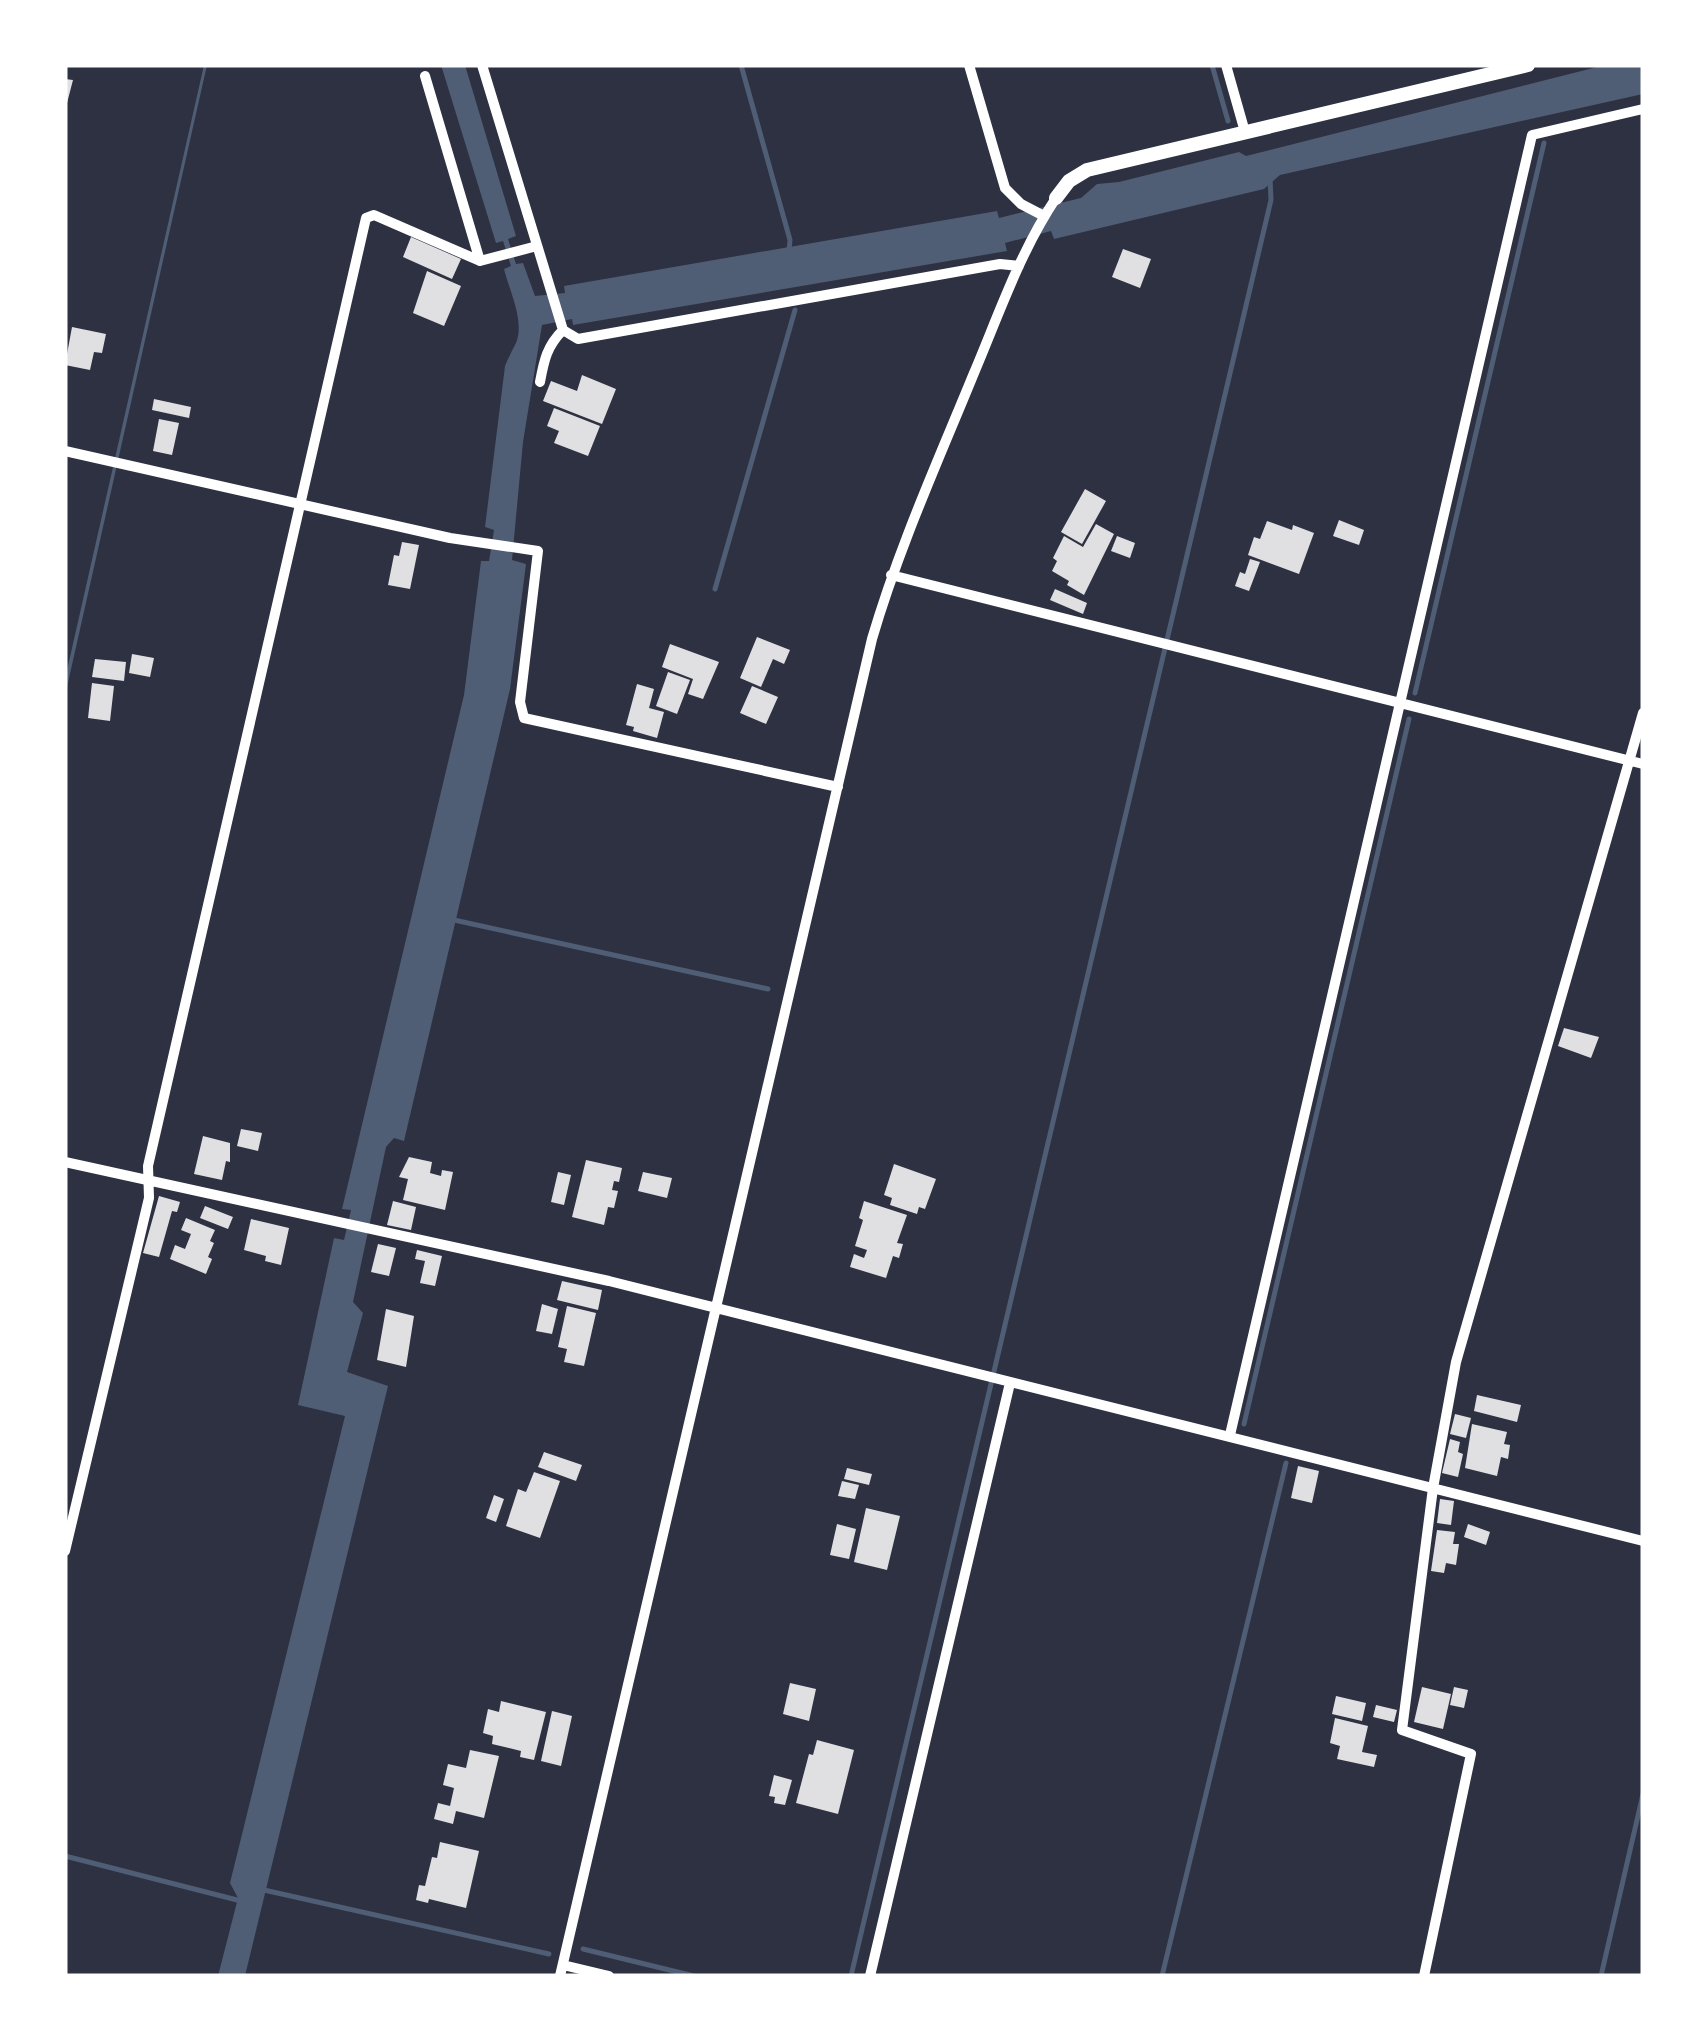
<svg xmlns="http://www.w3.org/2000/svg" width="1708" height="2041" viewBox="0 0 1708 2041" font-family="'Space Grotesk',sans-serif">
  <rect width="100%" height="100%" fill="#2d3142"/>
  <path fill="#4f5d75" d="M204,65H207L65,696V679Z
    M441,65H465L516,236L508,239L516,264L523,263L535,296L565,293L564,286L997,211L999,218L1081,198L1097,184L1119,182L1239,152L1246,156L1605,65H1643V94L1280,175L1264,189L1054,239L1051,231L1005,243L1007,251L573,325L572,319L542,325L523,442L512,560L526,564L510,689L404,1141L394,1138L386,1147L353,1302L363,1313L347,1372L388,1386L245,1976H218L238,1898L230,1883L345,1416L298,1405L334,1238L344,1240L351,1210L342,1209L464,695L481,561H489L494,530L485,527L505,366C508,358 512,351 516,343C525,321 509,290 504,269L511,266L503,241L496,243Z"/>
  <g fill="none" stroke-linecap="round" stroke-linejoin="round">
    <path stroke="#4f5d75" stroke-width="5" d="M741,65L790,240L789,251
      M1212,65L1228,121
      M715,589L795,310
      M1415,693L1544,143
      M454,920L768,989
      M1244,1424L1409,719
      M65,1856L241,1901
      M264,1890L549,1954
      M583,1949L694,1976
      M851,1976L1271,200L1270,178
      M1162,1976L1286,1463
      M1601,1976L1643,1794"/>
  </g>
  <path fill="#e0e0e3" d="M65,79L73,80L66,107H65Z
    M411,237L461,259L452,279L403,257Z
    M1123,249L1151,259L1140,288L1112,277Z
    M427,271L461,286L444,326L413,313Z
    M72,327L106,334L102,353L94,352L90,370L65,365Z
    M582,375L616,389L602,424L543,401L551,381L577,391Z
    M154,399L191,407L189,418L152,410Z
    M554,408L600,426L588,456L554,443L559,431L547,426Z
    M159,419L179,423L172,455L153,451Z
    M1085,489L1106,501L1082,544L1061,532Z
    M1339,520L1364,530L1359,545L1333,536Z
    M1267,521L1292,530L1293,525L1314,533L1299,574L1248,555L1254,537L1260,539Z
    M1096,524L1114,534L1084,595L1067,585L1069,581L1052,571L1057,561L1053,558L1064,536L1083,547Z
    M1117,536L1135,543L1130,558L1111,551Z
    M402,542L419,545L410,589L388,585L394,555L399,556Z
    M1250,559L1260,562L1249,591L1235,586L1240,572L1245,574Z
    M1055,589L1087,603L1083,614L1050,600Z
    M757,637L790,650L784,664L773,659L761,687L740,678Z
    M670,644L719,662L703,699L688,694L693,679L662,667Z
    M132,654L154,658L150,677L129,673Z
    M95,659L126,662L124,681L92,677Z
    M668,672L690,680L677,714L656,706Z
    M92,683L114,686L110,721L88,718Z
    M637,684L654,689L649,708L664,712L657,738L633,731L634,727L626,725Z
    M752,686L778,697L766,724L740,713Z
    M1564,1028L1599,1037L1591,1058L1558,1046Z
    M241,1129L262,1133L258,1151L237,1146Z
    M203,1136L230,1143V1162L226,1161L222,1180L194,1174Z
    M409,1157L432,1162L430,1173L441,1176L442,1170L453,1172L445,1210L403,1200L408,1179L399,1177Z
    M586,1160L622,1168L619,1182L614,1181L612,1190L618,1191L614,1208L608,1207L604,1225L572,1217Z
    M894,1164L936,1179L925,1209L919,1207L917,1214L890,1205L892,1198L884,1195Z
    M558,1172L571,1175L564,1205L551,1202Z
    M643,1172L672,1178L667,1198L638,1191Z
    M159,1196L180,1202L177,1212L172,1211L159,1257L143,1253Z
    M393,1201L416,1207L411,1230L387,1225Z
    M864,1201L907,1215L897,1243L903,1244L899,1258L893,1256L886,1278L850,1267L854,1254L864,1258L867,1250L855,1246L863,1220L859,1218Z
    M205,1206L233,1217L228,1229L200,1218Z
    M186,1218L215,1230L210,1241L214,1243L208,1257L212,1259L206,1274L170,1259L175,1245L185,1249L191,1234L181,1230Z
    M251,1219L289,1228L281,1265L265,1261L266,1256L244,1250Z
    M378,1244L396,1248L389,1276L371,1272Z
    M417,1250L442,1256L435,1286L420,1283L425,1261L415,1259Z
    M562,1281L602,1290L598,1310L557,1300Z
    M542,1304L558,1309L552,1334L536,1331Z
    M567,1306L596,1313L584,1366L564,1362L567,1349L558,1347Z
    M386,1309L414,1316L406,1367L377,1360Z
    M1477,1395L1521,1405L1517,1422L1474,1411Z
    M1455,1414L1471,1418L1466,1438L1450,1434Z
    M1472,1424L1507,1432L1504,1444L1510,1445L1508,1459L1501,1457L1497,1476L1465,1468Z
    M1450,1439L1460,1442L1458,1452L1463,1454L1458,1477L1442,1473Z
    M544,1452L582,1465L576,1481L538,1467Z
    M1298,1466L1319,1471L1312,1503L1291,1498Z
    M847,1468L872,1474L869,1485L844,1479Z
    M534,1472L560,1481L540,1538L506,1526L518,1489L526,1492Z
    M842,1481L859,1485L855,1499L838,1496Z
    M494,1495L504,1499L496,1522L486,1518Z
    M1440,1499L1454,1501L1451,1525L1437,1523Z
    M866,1508L900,1516L887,1570L854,1562Z
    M837,1524L856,1529L849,1559L830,1555Z
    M1468,1524L1490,1532L1486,1545L1464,1537Z
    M1437,1530L1455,1532L1453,1544H1459L1456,1565L1446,1563L1444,1573L1431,1571Z
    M790,1683L816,1689L809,1721L783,1714Z
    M1422,1687L1451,1694L1443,1729L1414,1722Z
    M1454,1687L1468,1690L1464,1708L1450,1705Z
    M1336,1696L1366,1703L1362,1721L1332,1714Z
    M501,1701L546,1712L534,1760L520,1757L521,1751L492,1744L493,1736L483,1733L488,1709L499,1712Z
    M1376,1705L1397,1710L1394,1722L1373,1717Z
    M552,1711L572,1716L561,1766L541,1761Z
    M1335,1718L1368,1726L1362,1752L1377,1755L1374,1767L1337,1759L1340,1746L1330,1743Z
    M817,1740L854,1750L838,1814L796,1803L809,1754L813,1755Z
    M470,1750L499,1756L484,1818L456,1811L453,1824L434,1819L438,1803L450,1806L454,1788L443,1785L448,1764L466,1768Z
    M774,1775L792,1780L785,1805L774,1803L775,1797L769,1796Z
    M440,1842L479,1851L466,1908L429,1899L428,1903L416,1900L419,1885L425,1886L432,1857L437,1858Z"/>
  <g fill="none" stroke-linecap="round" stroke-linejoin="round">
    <path stroke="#fff" stroke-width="10" d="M482,65L563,330L578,339L1000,264L1019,266
      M969,65L1005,188L1021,204L1044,216
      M1226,65L1245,132
      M425,76L480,261
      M540,382C544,360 547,346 563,330
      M65,451L450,538L538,551L520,702L524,718L838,787
      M891,575L1643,764
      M65,1162L609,1281L1643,1541
      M1230,1435L1532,135L1643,109
      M65,1551L149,1198L148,1166L366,218L374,215L480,261L537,246
      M563,1965L609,1976
      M560,1976L872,639C899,547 938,461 974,373C999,314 1020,252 1056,198
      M870,1976L1010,1383
      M1424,1976L1471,1754L1402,1730L1433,1488L1456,1362L1643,713"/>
    <path stroke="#fff" stroke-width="14" d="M1056,198L1069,181L1087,170L1528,65"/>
  </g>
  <rect width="1708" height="2041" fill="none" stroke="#ffffff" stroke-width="135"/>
</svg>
